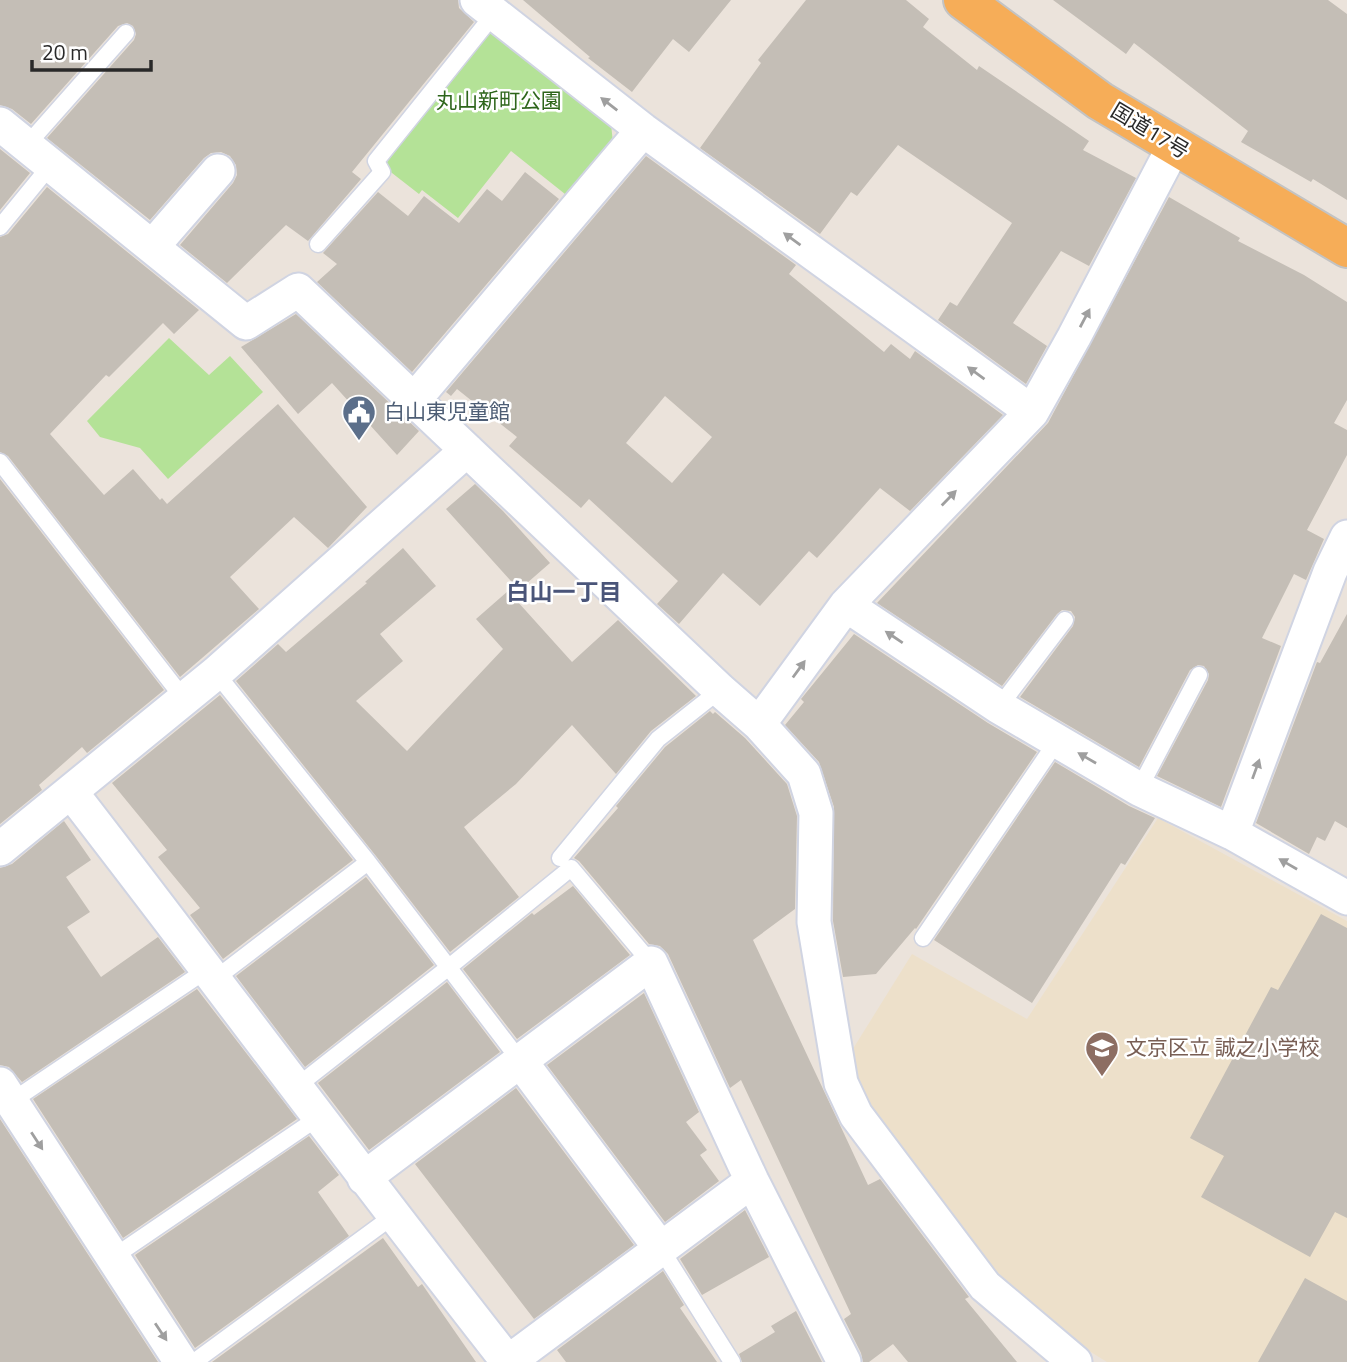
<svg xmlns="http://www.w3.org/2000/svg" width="1347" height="1362" viewBox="0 0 1347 1362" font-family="'Titillium Web','Noto Sans JP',sans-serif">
  <rect width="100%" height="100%" fill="#ebe3db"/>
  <path fill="#ede0ca" d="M1158,818L1347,921V1362H1107L1086,1349L995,1276L863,1103L851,1052L912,954L1027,1019Z"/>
  <path fill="#b4e297" d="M491,29L611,124L613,143L570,198L511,151L458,218L422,190L419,194L383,166Z
    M169,338L209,375L230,356L263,392L168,479L140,448L100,437L87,421Z"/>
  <path fill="#c4beb6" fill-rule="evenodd" d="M0,0H458L459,8L474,22L352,172L361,179L308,241L286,225L227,283L180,245L233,183L237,175L236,165L230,156L221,152L211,153L204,158L150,220L47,138L134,40L136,34L133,26L127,23L118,26L31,124L12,109L0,105Z
    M523,0H731L689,52L673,39L632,92L588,58L590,57Z
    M806,0H906L929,19L923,27L977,70L979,66L1089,141L1083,150L1136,178L1089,266L1061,251L1013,323L1047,346L1026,384L938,320L950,302L957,306L1012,223L898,145L857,196L851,192L820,234L700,148L761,63L758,60Z
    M1053,0H1328L1347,14V200L1313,179L1311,182L1241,142L1248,131L1134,43L1126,54Z
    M0,149L30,173L0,210Z
    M646,156L796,265L789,274L884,352L891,344L910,359L915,351L1003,415L910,511L880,488L817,558L809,551L760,606L723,573L679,624L657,604L678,581L589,499L581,508L509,446L517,437L457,389L451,396L446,392ZM665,396L712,437L672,483L626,443Z
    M525,172L559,199L412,372L317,282L337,264L323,253L378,192L408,216L424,196L459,223L487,189L502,201Z
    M47,187L199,310L174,334L163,323L109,377L106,375L50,434L104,495L133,469L160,500L162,498L167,504L278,404L367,507L328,548L294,517L230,577L259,609L180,677L8,456L0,452V237L8,234Z
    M1169,197L1240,238L1238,241L1304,275L1347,302V400L1334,423L1347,430V455L1307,530L1324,539L1306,580L1294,574L1262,638L1281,646L1221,807L1157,776L1208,680L1209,674L1204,666L1198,665L1190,670L1139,767L1020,697L1073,626L1075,617L1071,611L1062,610L1057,614L1002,686L877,603L1048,423Z
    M296,314L419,431L397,455L332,383L298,414L241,347Z
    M0,479L164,690L87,753L82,747L39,785L42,790L0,824Z
    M475,484L503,511L550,563L519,590L446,509Z
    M403,548L436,586L380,634L403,661L356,701L407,751L503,649L476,619L508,591L572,662L618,620L696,696L651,731L616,774L572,725L516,784L464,827L519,897L450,952L376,856L236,681L278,644L286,652L367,583L365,582Z
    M1347,614V828L1335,821L1325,841L1317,837L1309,854L1256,823L1317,662L1320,663Z
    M854,634L988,723L1037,752L916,929L915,928L876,974L843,977L833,921L834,807L819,762L785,725L804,702L801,699Z
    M220,695L353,860L223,959L190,915L200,908L158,857L167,850L112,783Z
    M710,711L713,714L715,712L745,738L787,784L797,816L795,909L753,940L839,1123L868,1185L880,1179L969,1297L965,1299L1017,1362H908L893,1344L869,1362H863L861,1353L844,1319L851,1314L741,1080L730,1088L668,954L660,946L649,944L579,861L574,858L618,808L616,806L665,747Z
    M1055,762L1129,806L1155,818L1125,865L1121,863L1032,1003L934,940Z
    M64,821L91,860L66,877L90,912L67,927L101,977L158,937L185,972L22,1082L9,1067L0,1065V868L12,864Z
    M366,877L434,965L305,1067L236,976Z
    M573,886L630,955L517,1039L463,969L532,913L534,915Z
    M1321,914L1347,928V1218L1335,1212L1310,1257L1201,1197L1224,1156L1190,1138L1271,987L1278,990Z
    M447,982L500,1052L369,1150L318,1083Z
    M197,989L297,1119L123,1238L33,1099Z
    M644,993L699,1112L686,1122L707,1150L700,1155L719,1181L665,1222L547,1065Z
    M516,1088L634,1245L534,1319L415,1164Z
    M0,1119L158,1362H0Z
    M309,1136L339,1175L318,1192L349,1236L195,1348L135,1255Z
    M745,1210L769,1257L702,1295L680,1259Z
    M383,1238L418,1287L422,1284L476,1362H212Z
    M663,1271L684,1305L680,1308L717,1362H566L557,1350Z
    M1305,1278L1347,1301V1362H1258Z
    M796,1311L822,1362H742L739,1354L775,1332L771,1326Z"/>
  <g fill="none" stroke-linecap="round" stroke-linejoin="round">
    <g stroke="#d0d4e2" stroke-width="19">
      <path id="service" d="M26,146L126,33
        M0,227L50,166
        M318,244L382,172L376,161L494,14
        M0,462L184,699
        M216,673L368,862L521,1062
        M999,707L1065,620
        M1139,789L1199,675
        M560,858L658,739L720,690
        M923,938L1057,741
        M215,979L368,862
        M296,1087L449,967L571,868L651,963
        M12,1101L208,969
        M661,1249L732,1362
        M112,1258L319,1117
        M194,1362L393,1216"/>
    </g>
    <g stroke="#d0d4e2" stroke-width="37">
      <path id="minor" d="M477,0L643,130L1032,412
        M0,124L246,323L298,290L720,690L759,724L804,774L816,813L814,922L841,1083L856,1115L985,1286L1075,1362
        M152,247L218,171
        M414,400L643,130
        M846,605L999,707L1139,789L1232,833L1347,898
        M759,724L846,605L1032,412L1074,337L1174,146
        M71,792C218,982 360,1174 508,1362L752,1181
        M1232,833L1330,572L1347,537
        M0,849L216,673L467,450
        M521,1062L661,1249
        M0,1084L181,1362
        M364,1178L651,963L752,1181L844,1362"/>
    </g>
    <g stroke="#c3c3c3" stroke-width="42">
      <path id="trunk" d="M963,0L1100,101L1347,248"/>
    </g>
    <use href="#service" stroke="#fff" stroke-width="16"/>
    <use href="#minor" stroke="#fff" stroke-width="33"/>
    <use href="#trunk" stroke="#f6ad58" stroke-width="38"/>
  </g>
  <defs><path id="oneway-solid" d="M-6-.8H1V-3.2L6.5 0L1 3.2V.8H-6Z" transform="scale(1.75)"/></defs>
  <g fill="#9f9f9f">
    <use href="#oneway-solid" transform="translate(609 104) rotate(-142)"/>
    <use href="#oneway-solid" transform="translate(792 239) rotate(-144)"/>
    <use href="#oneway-solid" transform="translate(1085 318) rotate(-62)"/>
    <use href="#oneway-solid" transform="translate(976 373) rotate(-144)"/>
    <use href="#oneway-solid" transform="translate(949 498) rotate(-46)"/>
    <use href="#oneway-solid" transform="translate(894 637) rotate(-146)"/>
    <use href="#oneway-solid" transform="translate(799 669) rotate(-54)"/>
    <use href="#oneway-solid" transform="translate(1087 758) rotate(-150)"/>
    <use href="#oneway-solid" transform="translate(1256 769) rotate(-70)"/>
    <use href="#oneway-solid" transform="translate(1288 864) rotate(-150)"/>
    <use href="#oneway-solid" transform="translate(37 1141) rotate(57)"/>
    <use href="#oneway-solid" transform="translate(161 1332) rotate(56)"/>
  </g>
  <defs>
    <g id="civic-pin" transform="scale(1.75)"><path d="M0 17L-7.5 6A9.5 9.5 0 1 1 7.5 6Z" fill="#5c6f8a" stroke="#fff"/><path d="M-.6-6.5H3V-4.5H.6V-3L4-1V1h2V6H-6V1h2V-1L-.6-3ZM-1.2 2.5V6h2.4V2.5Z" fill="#fff"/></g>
    <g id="school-pin" transform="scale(1.75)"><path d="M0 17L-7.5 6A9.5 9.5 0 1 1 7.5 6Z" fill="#8d6e63" stroke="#fff"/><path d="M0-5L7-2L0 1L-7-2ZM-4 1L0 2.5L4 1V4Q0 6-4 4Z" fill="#fff"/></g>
  </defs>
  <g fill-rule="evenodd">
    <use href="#civic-pin" x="359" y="412"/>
    <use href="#school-pin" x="1102" y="1048"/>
  </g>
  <g text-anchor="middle" stroke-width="5" stroke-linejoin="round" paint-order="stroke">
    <g font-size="21" fill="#2d651a" stroke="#fff">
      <text x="499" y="108">丸山新町公園</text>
    </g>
    <g font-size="21" fill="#292929" stroke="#fff">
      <text transform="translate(1150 131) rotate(31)" y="7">国道17号</text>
    </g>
    <g font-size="21" fill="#4e5e75" stroke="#fff" text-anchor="start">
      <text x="384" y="419">白山東児童館</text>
    </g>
    <g font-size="21" fill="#785e54" stroke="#fff" text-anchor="start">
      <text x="1126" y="1055">文京区立 誠之小学校</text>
    </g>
    <g font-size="23" font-weight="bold" fill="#4a5579" stroke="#fff">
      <text x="564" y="600">白山一丁目</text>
    </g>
  </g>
  <path d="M32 60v10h119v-10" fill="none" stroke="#292929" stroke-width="3.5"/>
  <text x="42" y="60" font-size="21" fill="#292929" stroke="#ffffff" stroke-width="5" paint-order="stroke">20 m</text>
</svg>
